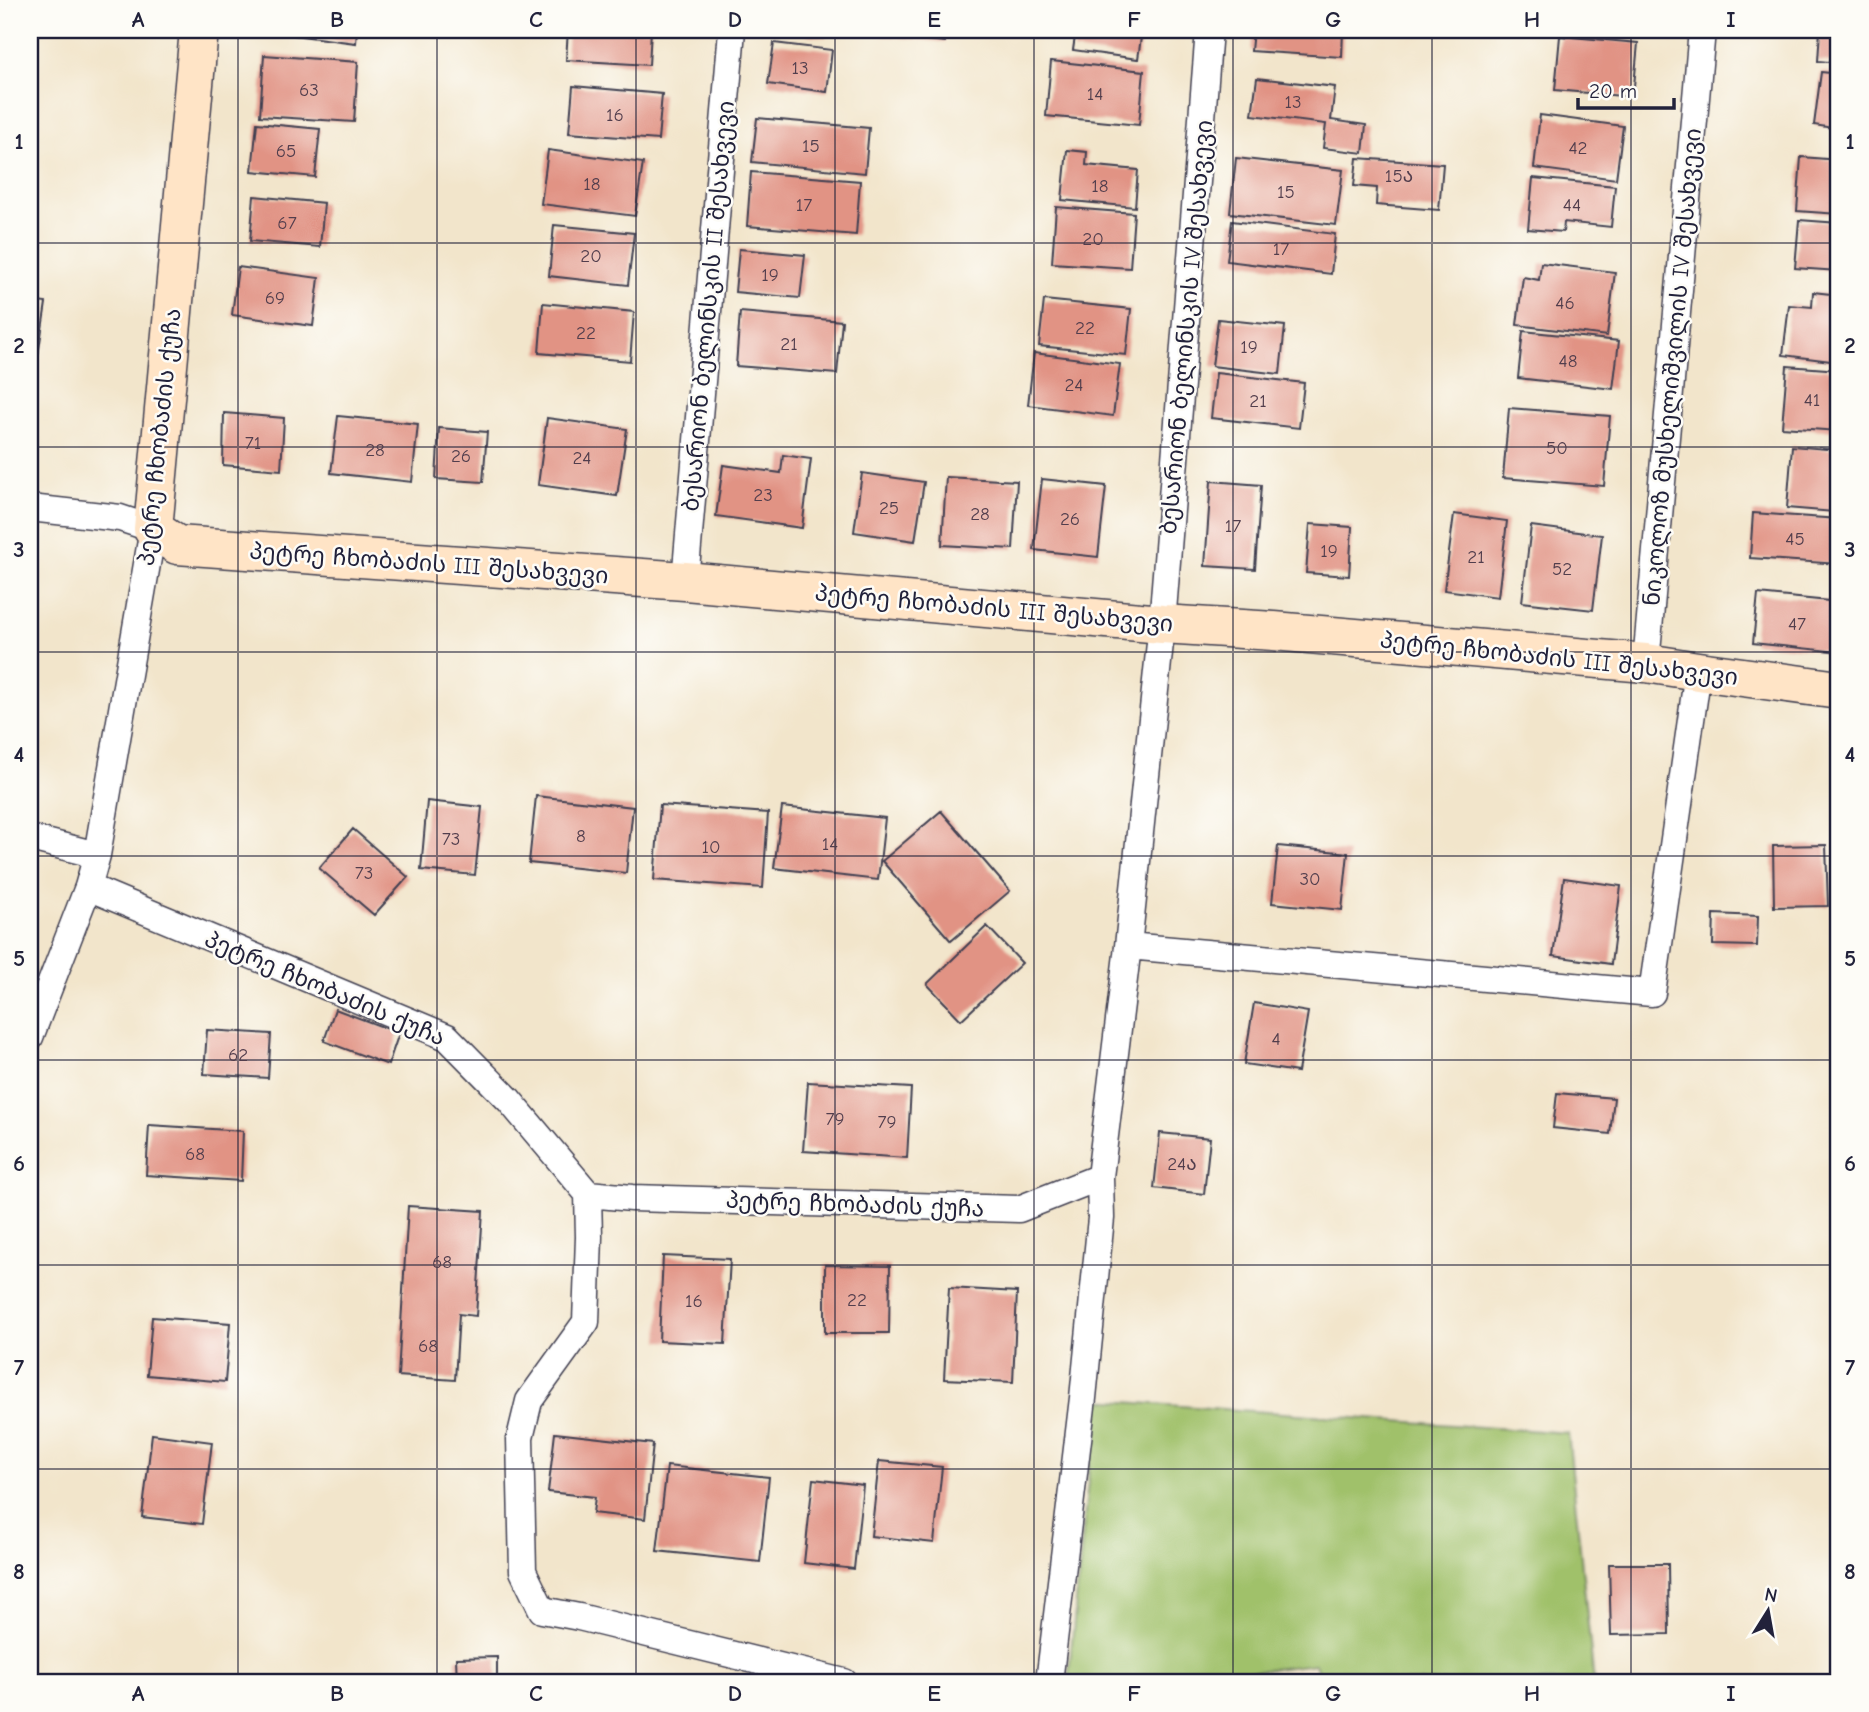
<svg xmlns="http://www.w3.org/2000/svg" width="1869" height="1712" viewBox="0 0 1869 1712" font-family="'Comic Neue','Noto Sans Georgian',sans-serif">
  <rect width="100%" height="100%" fill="#fdfcf7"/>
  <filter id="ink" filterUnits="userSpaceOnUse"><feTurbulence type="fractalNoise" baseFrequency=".0143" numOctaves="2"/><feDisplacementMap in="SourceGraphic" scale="14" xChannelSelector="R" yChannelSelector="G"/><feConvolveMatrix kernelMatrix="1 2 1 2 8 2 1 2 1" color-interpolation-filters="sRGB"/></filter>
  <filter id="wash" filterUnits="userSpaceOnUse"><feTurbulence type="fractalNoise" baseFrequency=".00686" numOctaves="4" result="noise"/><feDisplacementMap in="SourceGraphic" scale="28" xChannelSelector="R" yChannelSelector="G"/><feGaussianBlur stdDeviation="1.57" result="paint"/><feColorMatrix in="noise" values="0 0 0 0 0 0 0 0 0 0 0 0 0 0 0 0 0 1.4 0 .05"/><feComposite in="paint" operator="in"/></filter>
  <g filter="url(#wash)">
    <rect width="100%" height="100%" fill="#f2e5cb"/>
    <path fill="#a0c16a" stroke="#617252" stroke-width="2" d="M1096,1400L1568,1433L1594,1682H1321L1315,1664L1164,1682H1068Z"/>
    <g id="blocks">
      <path fill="#e19384" d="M263,30H357L356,43L263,31Z
        M568,30H651L649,65L566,60Z
        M781,30H826V37L781,31Z
        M851,30H946L945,42L851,32Z
        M1076,30H1142L1138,59L1073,50Z
        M1253,30H1343L1342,57L1251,51Z
        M1593,30H1630L1629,35L1592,32Z
        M1820,30H1839V63L1818,61Z
        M1560,36L1638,43L1633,97L1555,90Z
        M774,43L832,50L827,92L768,84Z
        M264,55L358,62L354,122L260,116Z
        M1051,61L1144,71L1139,125L1046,116Z
        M1821,72L1839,74V129L1814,125Z
        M1257,78L1335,87L1331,120L1366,125L1363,153L1323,148L1326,124L1252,115Z
        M573,86L662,94L658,140L569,133Z
        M1540,115L1623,126L1616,179L1534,168Z
        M757,118L869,128L865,173L752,162Z
        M257,123L320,129L315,177L252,171Z
        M548,150L643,163L635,216L541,204Z
        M1067,150L1087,152L1086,165L1138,170L1135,207L1062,200Z
        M1801,157L1839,160V214L1797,211Z
        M1236,158L1343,170L1336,225L1230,213Z
        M1357,158L1443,164L1439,210L1376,205L1377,188L1354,186Z
        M751,172L860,181L856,235L747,226Z
        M1533,178L1615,186L1611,227L1564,222L1563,232L1528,229Z
        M254,196L324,203L320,247L250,241Z
        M1056,207L1134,213L1130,268L1052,263Z
        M1799,220L1839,223V271L1795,268Z
        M1232,221L1335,234L1331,274L1227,261Z
        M554,225L634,233L628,285L549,276Z
        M739,249L805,255L800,298L735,292Z
        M1541,263L1615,272L1607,336L1517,325L1523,277L1539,280Z
        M238,267L319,278L313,326L232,315Z
        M1813,292L1839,295V362L1783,355L1789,305L1812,307Z
        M1044,300L1131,309L1126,355L1039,346Z
        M30,301L46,303L36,369L30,368Z
        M543,303L634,312L630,361L539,353Z
        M740,312L842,321L837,374L736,366Z
        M1218,319L1285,326L1280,374L1212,366Z
        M1523,331L1619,341L1613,389L1518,378Z
        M1034,353L1120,364L1113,416L1028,405Z
        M1787,366L1839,370V431L1782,427Z
        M1216,373L1304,383L1299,428L1211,418Z
        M1509,408L1610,416L1604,486L1503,478Z
        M224,413L284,418L281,470L223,465Z
        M338,416L418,424L412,482L331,473Z
        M547,418L627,429L617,496L538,485Z
        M439,428L487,432L483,482L436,479Z
        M1792,446L1838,450L1834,512L1787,508Z
        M783,455L811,459L802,528L716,516L723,465L781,473Z
        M862,473L924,482L915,541L854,532Z
        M946,477L1017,481L1013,549L942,545Z
        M1042,479L1106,486L1098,557L1034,550Z
        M1211,481L1261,485L1255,569L1205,566Z
        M1753,513L1839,519V564L1750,558Z
        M1454,514L1507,521L1498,597L1444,590Z
        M1310,524L1352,527L1349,576L1306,573Z
        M1531,526L1602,535L1593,610L1522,602Z
        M1758,594L1839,602V652L1753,643Z
        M536,796L633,807L626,873L529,863Z
        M427,801L482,807L475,875L421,870Z
        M660,805L768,813L763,888L654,880Z
        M782,807L885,818L878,880L774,868Z
        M941,811L1010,891L951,941L882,861Z
        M353,829L408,877L374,915L319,868Z
        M1826,845L1828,906L1774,907L1773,846Z
        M1278,846L1348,853L1342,910L1272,903Z
        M1564,878L1621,886L1611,964L1553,956Z
        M1714,914L1758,916L1757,946L1713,945Z
        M987,926L1022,963L961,1020L927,984Z
        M1254,1003L1308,1012L1298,1072L1244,1064Z
        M335,1009L399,1033L388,1065L324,1041Z
        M207,1030L271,1034L268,1078L204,1074Z
        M808,1082L911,1088L907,1158L803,1151Z
        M1557,1093L1614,1098L1610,1134L1553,1128Z
        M149,1125L243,1131L241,1181L146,1175Z
        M1160,1133L1210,1138L1204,1194L1154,1188Z
        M408,1206L483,1211L476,1316L459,1314L455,1380L398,1376Z
        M663,1256L730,1259L725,1344L659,1341Z
        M825,1265L890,1266L889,1333H825Z
        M949,1288L1017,1292L1013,1382L944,1379Z
        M152,1317L230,1323L225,1382L147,1375Z
        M555,1433L653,1444L645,1519L593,1513L595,1497L548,1492Z
        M152,1434L212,1442L202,1524L142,1517Z
        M879,1461L942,1467L934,1543L871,1536Z
        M667,1466L769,1477L760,1562L657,1551Z
        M813,1479L863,1485L854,1569L804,1563Z
        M1609,1564H1668L1669,1634L1611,1635Z
        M497,1657V1682H457L456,1658Z"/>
    </g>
  </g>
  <g filter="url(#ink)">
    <use href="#blocks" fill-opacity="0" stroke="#413f51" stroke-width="2"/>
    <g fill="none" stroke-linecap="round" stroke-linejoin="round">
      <g stroke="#413f51" stroke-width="29">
        <path id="street" d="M30,508L120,518L153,529L97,855L88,887L30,1037
          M685,581L732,30
          M1646,663L1702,30
          M30,838L97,855
          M88,887L447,1037L509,1100L588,1194L632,1198L1019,1209L1100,1177
          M1128,946L1652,993L1698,671
          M588,1194L589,1237L586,1322L529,1401L520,1438L523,1571L542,1610L579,1617L844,1682
          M1049,1682L1083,1398L1101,1218L1100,1177L1128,946L1162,624L1209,30"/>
      </g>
      <g stroke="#413f51" stroke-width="41">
        <path id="secondary" d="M199,30L153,529L177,545L685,581L1162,624L1274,631L1646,663L1698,671L1839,690"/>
      </g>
      <use href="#street" stroke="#fff" stroke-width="26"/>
      <use href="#secondary" stroke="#ffe4c6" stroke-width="38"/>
    </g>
  </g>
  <path fill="none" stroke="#22223b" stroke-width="2" stroke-opacity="0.55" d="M238,30V1682M437,30V1682M636,30V1682M835,30V1682M1034,30V1682M1233,30V1682M1432,30V1682M1631,30V1682M30,243H1839M30,447H1839M30,652H1839M30,856H1839M30,1060H1839M30,1265H1839M30,1469H1839"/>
  <g text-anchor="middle" stroke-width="5" stroke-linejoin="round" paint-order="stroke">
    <g font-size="19" fill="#523e4d">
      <text x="800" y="74">13</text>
      <text x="309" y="96">63</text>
      <text x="1095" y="100">14</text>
      <text x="1293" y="108">13</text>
      <text x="615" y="121">16</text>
      <text x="811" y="152">15</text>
      <text x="1578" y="154">42</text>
      <text x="286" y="157">65</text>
      <text x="1399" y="182">15ა</text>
      <text x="592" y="190">18</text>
      <text x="1100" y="192">18</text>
      <text x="1286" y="198">15</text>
      <text x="804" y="211">17</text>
      <text x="1572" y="211">44</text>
      <text x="287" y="229">67</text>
      <text x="1093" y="245">20</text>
      <text x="1281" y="255">17</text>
      <text x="591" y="262">20</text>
      <text x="770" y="281">19</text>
      <text x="275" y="304">69</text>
      <text x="1565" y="309">46</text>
      <text x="1085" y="334">22</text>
      <text x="586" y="339">22</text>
      <text x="789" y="350">21</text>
      <text x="1249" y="353">19</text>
      <text x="1568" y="367">48</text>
      <text x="1074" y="391">24</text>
      <text x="1812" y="406">41</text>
      <text x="1258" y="407">21</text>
      <text x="253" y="449">71</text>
      <text x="1557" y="454">50</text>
      <text x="375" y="456">28</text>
      <text x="461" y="462">26</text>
      <text x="582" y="464">24</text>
      <text x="763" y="501">23</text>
      <text x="889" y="514">25</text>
      <text x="980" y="520">28</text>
      <text x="1070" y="525">26</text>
      <text x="1233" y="532">17</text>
      <text x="1795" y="545">45</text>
      <text x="1329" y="557">19</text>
      <text x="1476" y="563">21</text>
      <text x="1562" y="575">52</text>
      <text x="1797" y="630">47</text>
      <text x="581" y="842">8</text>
      <text x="451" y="845">73</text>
      <text x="830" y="850">14</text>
      <text x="711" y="853">10</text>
      <text x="364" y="879">73</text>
      <text x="1310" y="885">30</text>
      <text x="1276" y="1045">4</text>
      <text x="238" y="1061">62</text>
      <text x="835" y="1125">79</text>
      <text x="887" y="1128">79</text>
      <text x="195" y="1160">68</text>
      <text x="1182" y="1170">24ა</text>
      <text x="442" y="1268">68</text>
      <text x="857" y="1306">22</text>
      <text x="694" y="1307">16</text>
      <text x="428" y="1352">68</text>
    </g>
    <g font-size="23" fill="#22223b" stroke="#fdfcf7">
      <text transform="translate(708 306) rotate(-85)" y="8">ბესარიონ ბელინსკის II შესახვევი</text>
      <text transform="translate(1186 327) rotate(-85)" y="8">ბესარიონ ბელინსკის IV შესახვევი</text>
      <text transform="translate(1672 367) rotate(-85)" y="8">ნიკოლოზ მუსხელიშვილის IV შესახვევი</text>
      <text transform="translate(159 437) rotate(-84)" y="8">პეტრე ჩხობაძის ქუჩა</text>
      <text transform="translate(429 563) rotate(4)" y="8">პეტრე ჩხობაძის III შესახვევი</text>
      <text transform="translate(994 608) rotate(5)" y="8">პეტრე ჩხობაძის III შესახვევი</text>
      <text transform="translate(1559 658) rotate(6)" y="8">პეტრე ჩხობაძის III შესახვევი</text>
      <text transform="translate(325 988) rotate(23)" y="8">პეტრე ჩხობაძის ქუჩა</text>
      <text transform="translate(855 1204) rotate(2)" y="8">პეტრე ჩხობაძის ქუჩა</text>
    </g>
  </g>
  <rect width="1869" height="1712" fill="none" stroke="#fdfcf7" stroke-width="77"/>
  <g transform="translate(1768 1611) rotate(11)" stroke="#fdfcf7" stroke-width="5" paint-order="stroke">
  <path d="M0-5L12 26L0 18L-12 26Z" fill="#22223b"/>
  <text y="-10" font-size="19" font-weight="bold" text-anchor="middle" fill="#22223b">N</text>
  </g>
  <path d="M1578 98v10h96v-10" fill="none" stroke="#22223b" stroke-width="3.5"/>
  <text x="1589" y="98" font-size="21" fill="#22223b" stroke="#fdfcf7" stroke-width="5" paint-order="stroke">20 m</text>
  <rect x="38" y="38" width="1792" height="1636" fill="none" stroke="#22223b" stroke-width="2.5"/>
  <g font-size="23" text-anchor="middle" font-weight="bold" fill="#22223b">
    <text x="138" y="27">A</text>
    <text x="337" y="27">B</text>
    <text x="536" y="27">C</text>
    <text x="735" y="27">D</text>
    <text x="934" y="27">E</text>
    <text x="1134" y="27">F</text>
    <text x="1333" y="27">G</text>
    <text x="1532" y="27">H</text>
    <text x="1731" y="27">I</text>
    <text x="19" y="149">1</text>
    <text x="1850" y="149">1</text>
    <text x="19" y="353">2</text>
    <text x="1850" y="353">2</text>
    <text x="19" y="557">3</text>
    <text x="1850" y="557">3</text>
    <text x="19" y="762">4</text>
    <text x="1850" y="762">4</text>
    <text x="19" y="966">5</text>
    <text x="1850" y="966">5</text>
    <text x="19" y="1171">6</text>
    <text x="1850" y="1171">6</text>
    <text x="19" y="1375">7</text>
    <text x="1850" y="1375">7</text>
    <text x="19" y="1579">8</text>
    <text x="1850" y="1579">8</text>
    <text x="138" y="1701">A</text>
    <text x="337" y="1701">B</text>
    <text x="536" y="1701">C</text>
    <text x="735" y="1701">D</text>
    <text x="934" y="1701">E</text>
    <text x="1134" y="1701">F</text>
    <text x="1333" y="1701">G</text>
    <text x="1532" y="1701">H</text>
    <text x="1731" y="1701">I</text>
  </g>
</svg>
